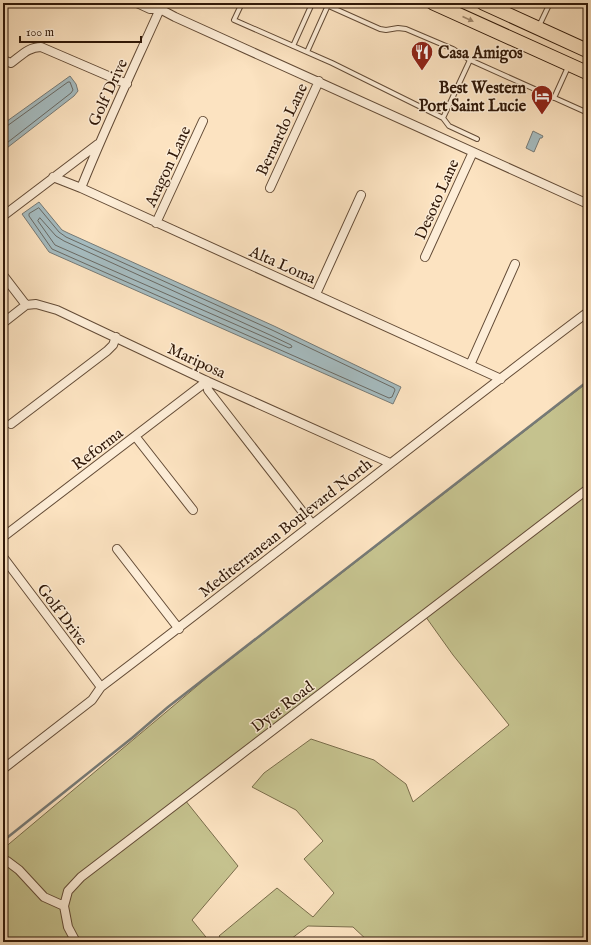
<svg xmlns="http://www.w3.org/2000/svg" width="591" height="945" viewBox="0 0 591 945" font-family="'IM FELL English',serif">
  <rect width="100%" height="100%" fill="#fce3c1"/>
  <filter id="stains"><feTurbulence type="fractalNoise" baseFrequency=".005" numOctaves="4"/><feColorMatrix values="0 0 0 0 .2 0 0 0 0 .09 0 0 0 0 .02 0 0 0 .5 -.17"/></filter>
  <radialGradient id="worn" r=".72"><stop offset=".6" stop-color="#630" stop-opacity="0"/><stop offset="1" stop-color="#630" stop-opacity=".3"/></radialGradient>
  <path fill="#c5c28e" stroke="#7a6d4b" d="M588,382V942H369L353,927L308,926L287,942H224L219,936L277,888L313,917L334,893L304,859L323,841L296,810L252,787L264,773L311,739L374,760L406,784L413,802L509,725L453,655L423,613L185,800L238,866L192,920L210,942H3V849L209,676Z"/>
  <path fill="#a5bbbf" stroke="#767a76" d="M70,76L76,84L78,91L74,96L3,151V124Z
    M533,131L543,136L542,138H540L534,152L526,148Z
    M39,202L62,230L68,233L274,326L401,387L393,404L49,252L22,214Z"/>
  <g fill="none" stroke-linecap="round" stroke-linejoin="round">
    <path stroke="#6a6a64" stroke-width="1" d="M3,127L7,126L68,82H70L73,90L71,93L3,146
      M39,208L59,232L66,237L272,330L394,388L395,390L392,397L389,398L52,249L29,216V214Z
      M40,218L56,236L64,241L270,335L291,345L292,347L289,348L55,245L38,221Z"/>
    <path stroke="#767a76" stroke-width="2.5" d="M3,841L132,738L168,707L588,381"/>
    <g stroke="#634b36" stroke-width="6">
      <path id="lane" d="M242,3L234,20L332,63L443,118L470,60
        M322,3L380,29L386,30L398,28L406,29L453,49L470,60L588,113
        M539,26L550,3
        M293,46L311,6L314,3
        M307,52L329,3
        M554,98L568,67
        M443,118L449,126L477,139"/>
    </g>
    <g stroke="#634b36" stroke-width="10">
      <path id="street" d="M137,3L150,9H160
        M154,3L160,9L175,17L588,204
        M3,60L11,63C21,56 28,47 41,47L127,84
        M53,177L81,188L501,379
        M81,188C105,128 133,69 160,9
        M270,188L319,81
        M3,216L98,144
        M156,223L203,121
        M425,257L473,152
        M3,275L26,305L36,304L57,310L207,381L390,463
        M316,294L361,195
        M3,323L26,305
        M470,365L515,264
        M207,381L208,390L312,524
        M11,424L107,351L113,345L116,337
        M135,436L193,510
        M3,537L207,381
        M117,549L179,629
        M3,557L101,687
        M3,769L92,700L101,687C265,563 424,435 588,312
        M3,862L7,861L19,870L44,897L64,906L68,891L81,877L588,489
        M64,906L68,927L76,942"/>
    </g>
    <g stroke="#301808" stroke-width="15">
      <path id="primary" d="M433,3L588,73
        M483,3L588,51"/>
    </g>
    <use href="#lane" stroke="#fdedd7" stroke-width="4"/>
    <use href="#street" stroke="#fdedd7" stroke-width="8"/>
    <use href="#primary" stroke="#fce3c1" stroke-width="13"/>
  </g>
  <defs><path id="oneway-solid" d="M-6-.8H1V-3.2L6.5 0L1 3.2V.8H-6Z"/></defs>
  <use fill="#a0886e" href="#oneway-solid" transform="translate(468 19) rotate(24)"/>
  <defs>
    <g id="restaurant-pin" transform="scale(1.15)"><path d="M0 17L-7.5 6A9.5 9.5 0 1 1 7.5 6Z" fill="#8f2418" stroke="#fdedd7"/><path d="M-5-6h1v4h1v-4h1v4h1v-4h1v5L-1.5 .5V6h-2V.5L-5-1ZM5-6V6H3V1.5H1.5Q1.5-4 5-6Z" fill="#fff"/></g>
    <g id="hotel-pin" transform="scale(1.15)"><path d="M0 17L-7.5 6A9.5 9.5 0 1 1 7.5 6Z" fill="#8f2418" stroke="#fdedd7"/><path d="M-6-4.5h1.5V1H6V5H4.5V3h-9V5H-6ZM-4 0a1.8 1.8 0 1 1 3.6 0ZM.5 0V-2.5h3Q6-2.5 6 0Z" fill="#fff"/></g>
  </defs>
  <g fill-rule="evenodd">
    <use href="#restaurant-pin" x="422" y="52"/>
    <use href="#hotel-pin" x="542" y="96"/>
  </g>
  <g text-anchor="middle" stroke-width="3" stroke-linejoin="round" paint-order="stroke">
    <g font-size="16" font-weight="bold" fill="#301808" stroke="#fdedd7" text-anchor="start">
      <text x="438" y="58">Casa Amigos</text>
      <text x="526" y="93" text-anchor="end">Best Western<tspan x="526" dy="18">Port Saint Lucie</tspan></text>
    </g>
    <g font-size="16" fill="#301808" stroke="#fdedd7">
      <text transform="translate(107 92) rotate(-65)" y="6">Golf Drive</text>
      <text transform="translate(281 129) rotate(-65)" y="6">Bernardo Lane</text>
      <text transform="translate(167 166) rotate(-65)" y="6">Aragon Lane</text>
      <text transform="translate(436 199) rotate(-66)" y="6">Desoto Lane</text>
      <text transform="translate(283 264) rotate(24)" y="6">Alta Loma</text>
      <text transform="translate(197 360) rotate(25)" y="6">Mariposa</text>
      <text transform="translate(97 448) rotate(-37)" y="6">Reforma</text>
      <text transform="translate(285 527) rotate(-38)" y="6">Mediterranean Boulevard North</text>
      <text transform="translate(63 614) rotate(53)" y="6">Golf Drive</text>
      <text transform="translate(282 706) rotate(-37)" y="6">Dyer Road</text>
    </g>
  </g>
  <rect width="591" height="945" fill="none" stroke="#fce3c1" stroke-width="16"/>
  <rect x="4" y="4" width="583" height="937" fill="none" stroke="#301808" stroke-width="2"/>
  <rect x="8" y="8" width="575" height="929" fill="none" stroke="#301808"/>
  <path d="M20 36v6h121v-6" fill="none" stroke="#301808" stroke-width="2"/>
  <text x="26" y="36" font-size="12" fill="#301808" stroke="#fdedd7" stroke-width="3" paint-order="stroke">100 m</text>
  <rect width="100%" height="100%" filter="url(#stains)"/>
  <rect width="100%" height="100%" fill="url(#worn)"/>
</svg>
